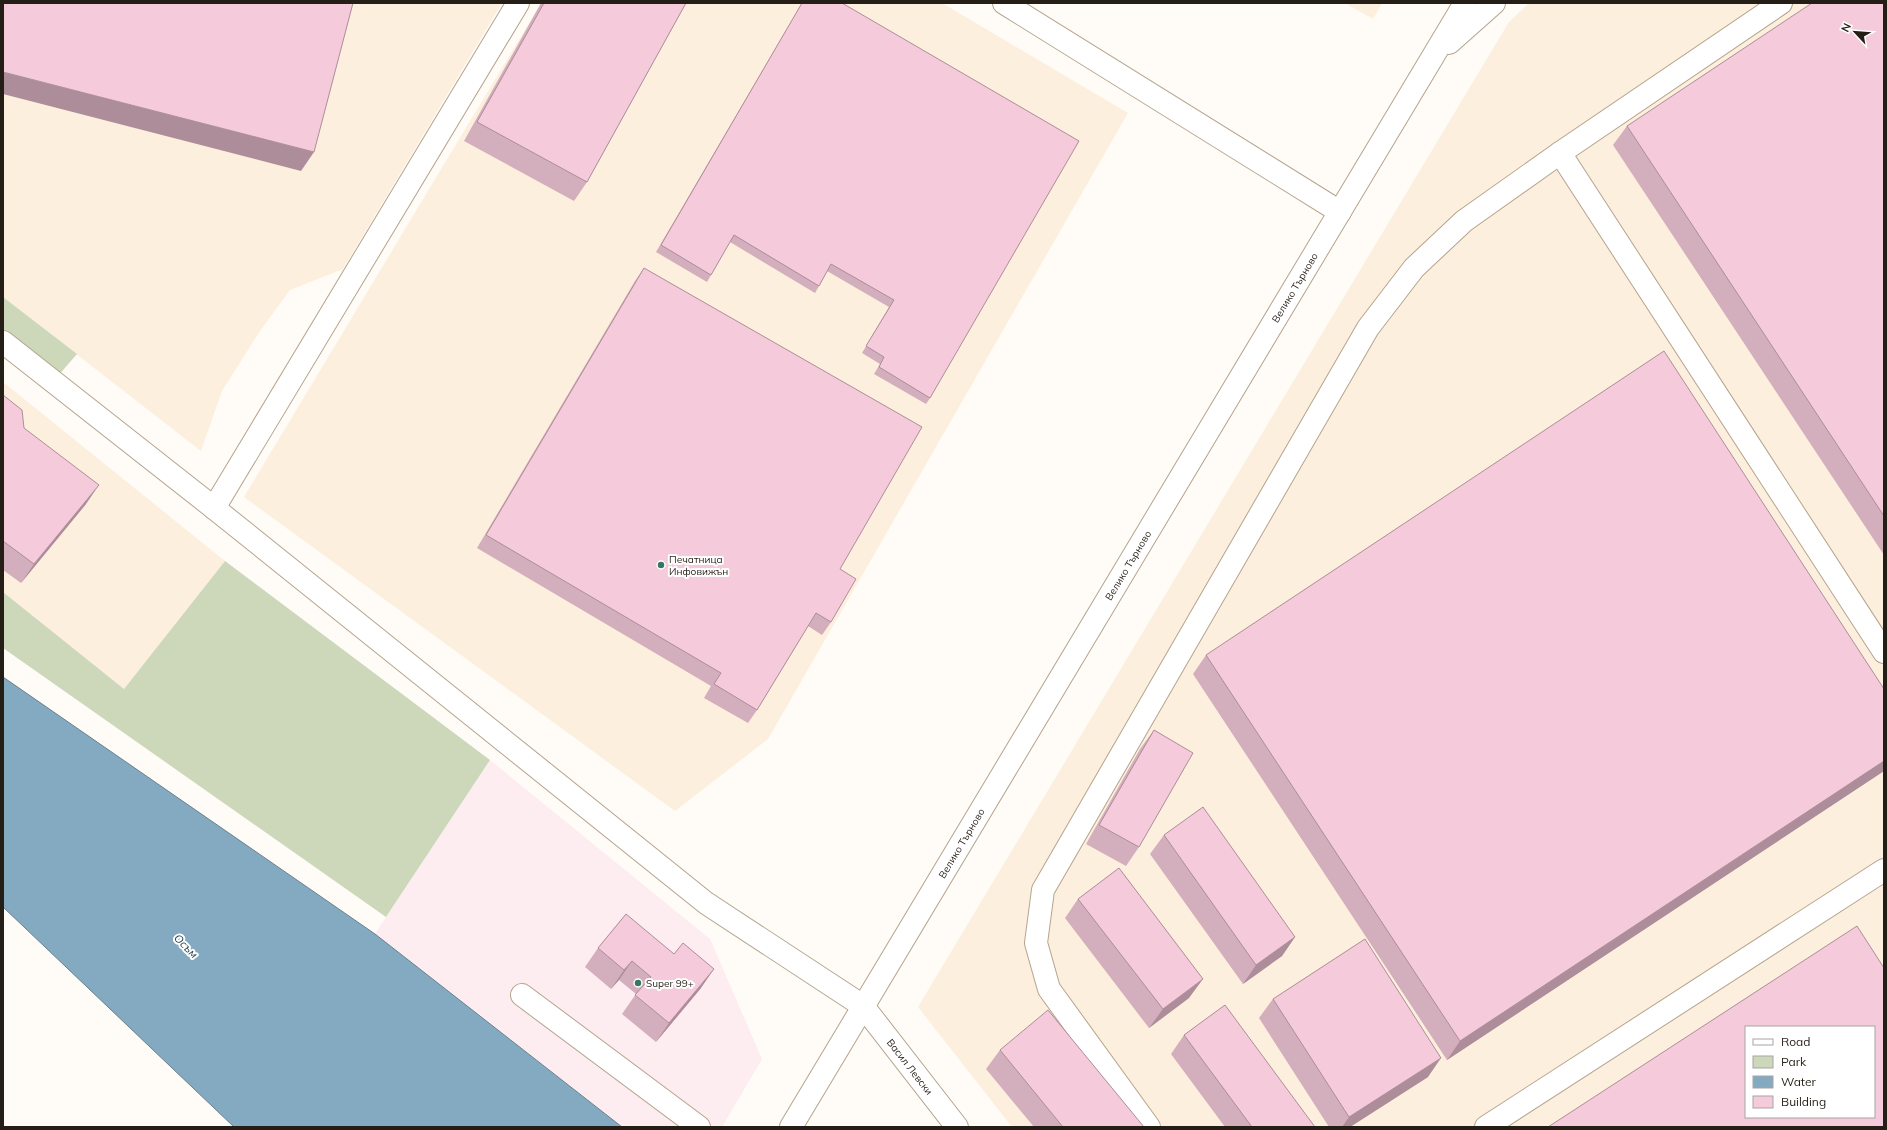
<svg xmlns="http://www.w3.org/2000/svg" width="1887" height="1130" viewBox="0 0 1887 1130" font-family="Mulish,sans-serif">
  <rect width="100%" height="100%" fill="#fffbf6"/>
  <path fill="#fdedf0" d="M490,760L710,939L762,1059L722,1127H622L375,934Z"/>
  <path fill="#fdefdd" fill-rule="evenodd" d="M3,3H502L343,269L290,290L260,331L222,391L201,451L3,297Z
    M541,3H942L1128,113L768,739L675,811L244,497Z
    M1345,3H1382L1373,19Z
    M1529,3H1884V1127H1012L918,1007L1509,22ZM1746,1027H1874V1117H1746Z
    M3,382L225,561L124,689L3,592Z"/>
  <path fill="#cdd8bb" d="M3,297L77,354L51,384L3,346Z
    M225,561L490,760L386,917L3,648V592L124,689Z"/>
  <path fill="#84aac1" stroke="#68808e" d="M3,677L375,934L622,1127H234L3,907Z"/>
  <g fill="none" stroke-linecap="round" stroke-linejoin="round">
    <g stroke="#b5a48d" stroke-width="24">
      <g id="minor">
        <path d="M1004,3L1340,212"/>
        <path d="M1449,43L1494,3"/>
        <path d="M1560,153L1884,652"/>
        <path id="s1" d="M3,342L214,508L706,903L863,1006L957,1127"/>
        <path d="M214,508L518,3"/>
        <path d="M522,995L699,1127"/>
        <path id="s2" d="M791,1127L1465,3"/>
        <path d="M1149,1127L1049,989L1036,943L1043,890L1368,328L1414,268L1464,221L1560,153L1781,3"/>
        <path d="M1486,1127L1884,870"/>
      </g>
    </g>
    <use href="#minor" stroke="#fff" stroke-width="22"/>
  </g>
  <path fill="#d3aebc" d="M541,3H686L587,182L574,201L464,141Z
    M802,3H842L930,398L926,404L874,374L880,364L862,353L889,307L827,271L819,286L815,293L730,242L711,275L707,282L656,252Z
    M1884,3V555L1613,145L1627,126Z
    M644,268L840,569L831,622L822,635L808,626L757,710L748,723L704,698L711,686L477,548L635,281Z
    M3,395L24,428L86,504L21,583L3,570Z
    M1206,655L1884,689V771L1447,1060L1193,674Z
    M1154,730L1139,847L1126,866L1086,844L1140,749Z
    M1164,835L1295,937L1282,956L1243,984L1150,854Z
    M1078,899L1189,998L1149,1028L1065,918Z
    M626,914L701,988L656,1042L622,1014L636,994L619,980L611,989L585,967L598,948Z
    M1273,999L1428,1077L1350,1127H1329L1259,1018Z
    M1184,1035L1315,1127H1225L1171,1054Z
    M1000,1050L1144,1127H1034L986,1069Z"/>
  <path fill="#ac8d99" d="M3,72L314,152L301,171L3,94Z
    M99,485L86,504L21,583L34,564Z
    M1884,761V771L1447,1060L1460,1041Z
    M1295,937L1282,956L1243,984L1256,965Z
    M632,961L619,980L611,989L624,970Z
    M714,969L701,988L656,1042L669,1023Z
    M1203,979L1189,998L1149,1028L1163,1009Z
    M1441,1058L1428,1077L1350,1127H1342L1349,1117Z"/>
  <path fill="#f5cadb" stroke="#ac8d99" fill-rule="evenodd" d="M3,3H353L314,152L3,72Z
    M544,3H686L587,182L477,122Z
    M802,3H842L1079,141L930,398L879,367L884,357L866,346L894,300L831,264L819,286L734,235L711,275L661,245Z
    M1812,3H1884V516L1627,126Z
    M644,268L922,427L840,569L856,579L831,622L816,613L757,710L714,684L721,673L486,535Z
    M1664,351L1884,689V761L1460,1041L1206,655Z
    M3,395L22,410L24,428L99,485L34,564L3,541Z
    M1154,730L1193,753L1139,847L1099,825Z
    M1203,807L1295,937L1256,965L1164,835Z
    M1119,868L1203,979L1163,1009L1078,899Z
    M626,914L674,954L683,943L714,969L669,1023L635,995L651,977L632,961L624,970L598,948Z
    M1857,926L1884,968V1127H1548ZM1746,1027H1874V1117H1746Z
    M1365,939L1441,1058L1349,1117L1273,999Z
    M1225,1005L1315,1127H1252L1184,1035Z
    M1048,1010L1144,1127H1063L1000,1050Z"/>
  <g fill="#397661" stroke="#fff" stroke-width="1.5">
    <circle cx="661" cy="565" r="4"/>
    <circle cx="638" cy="983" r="4"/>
  </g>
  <g text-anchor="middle" stroke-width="4" stroke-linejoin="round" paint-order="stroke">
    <g font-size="10" fill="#251e16" stroke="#fff">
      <text dy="4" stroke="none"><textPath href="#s2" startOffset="979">Велико Търново</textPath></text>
      <text dy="4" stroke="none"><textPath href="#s2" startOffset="655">Велико Търново</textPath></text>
      <text dy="4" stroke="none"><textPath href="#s2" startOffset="331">Велико Търново</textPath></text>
      <text dy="4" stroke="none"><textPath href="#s1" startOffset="1164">Васил Левски</textPath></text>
    </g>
    <g font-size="10" fill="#251e16" stroke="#fff" text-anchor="start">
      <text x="669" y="563">Печатница<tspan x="669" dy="12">Инфовижън</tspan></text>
      <text x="646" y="987">Super 99+</text>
    </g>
    <g font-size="11" font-style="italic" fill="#134" stroke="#fff">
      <text transform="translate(186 946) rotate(45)" y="4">Осъм</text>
    </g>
  </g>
  <rect width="1887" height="1130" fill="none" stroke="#251e16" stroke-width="8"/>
  <rect x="1745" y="1026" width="130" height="92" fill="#ffffff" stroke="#a8a5a2"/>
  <rect x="1753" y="1039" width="20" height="6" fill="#ffffff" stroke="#a8a5a2"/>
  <text x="1781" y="1046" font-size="12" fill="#251e16">Road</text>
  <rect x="1753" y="1056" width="20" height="12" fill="#cdd8bb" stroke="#a8a5a2"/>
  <text x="1781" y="1066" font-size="12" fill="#251e16">Park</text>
  <rect x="1753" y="1076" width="20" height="12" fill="#84aac1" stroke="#a8a5a2"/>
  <text x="1781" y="1086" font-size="12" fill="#251e16">Water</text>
  <rect x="1753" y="1096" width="20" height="12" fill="#f5cadb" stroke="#a8a5a2"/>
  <text x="1781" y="1106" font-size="12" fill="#251e16">Building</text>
  <g transform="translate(1855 32) rotate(296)" stroke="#ffffff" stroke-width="3" paint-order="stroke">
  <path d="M0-3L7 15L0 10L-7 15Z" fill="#251e16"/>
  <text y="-6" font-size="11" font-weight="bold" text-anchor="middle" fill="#251e16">N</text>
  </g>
</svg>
